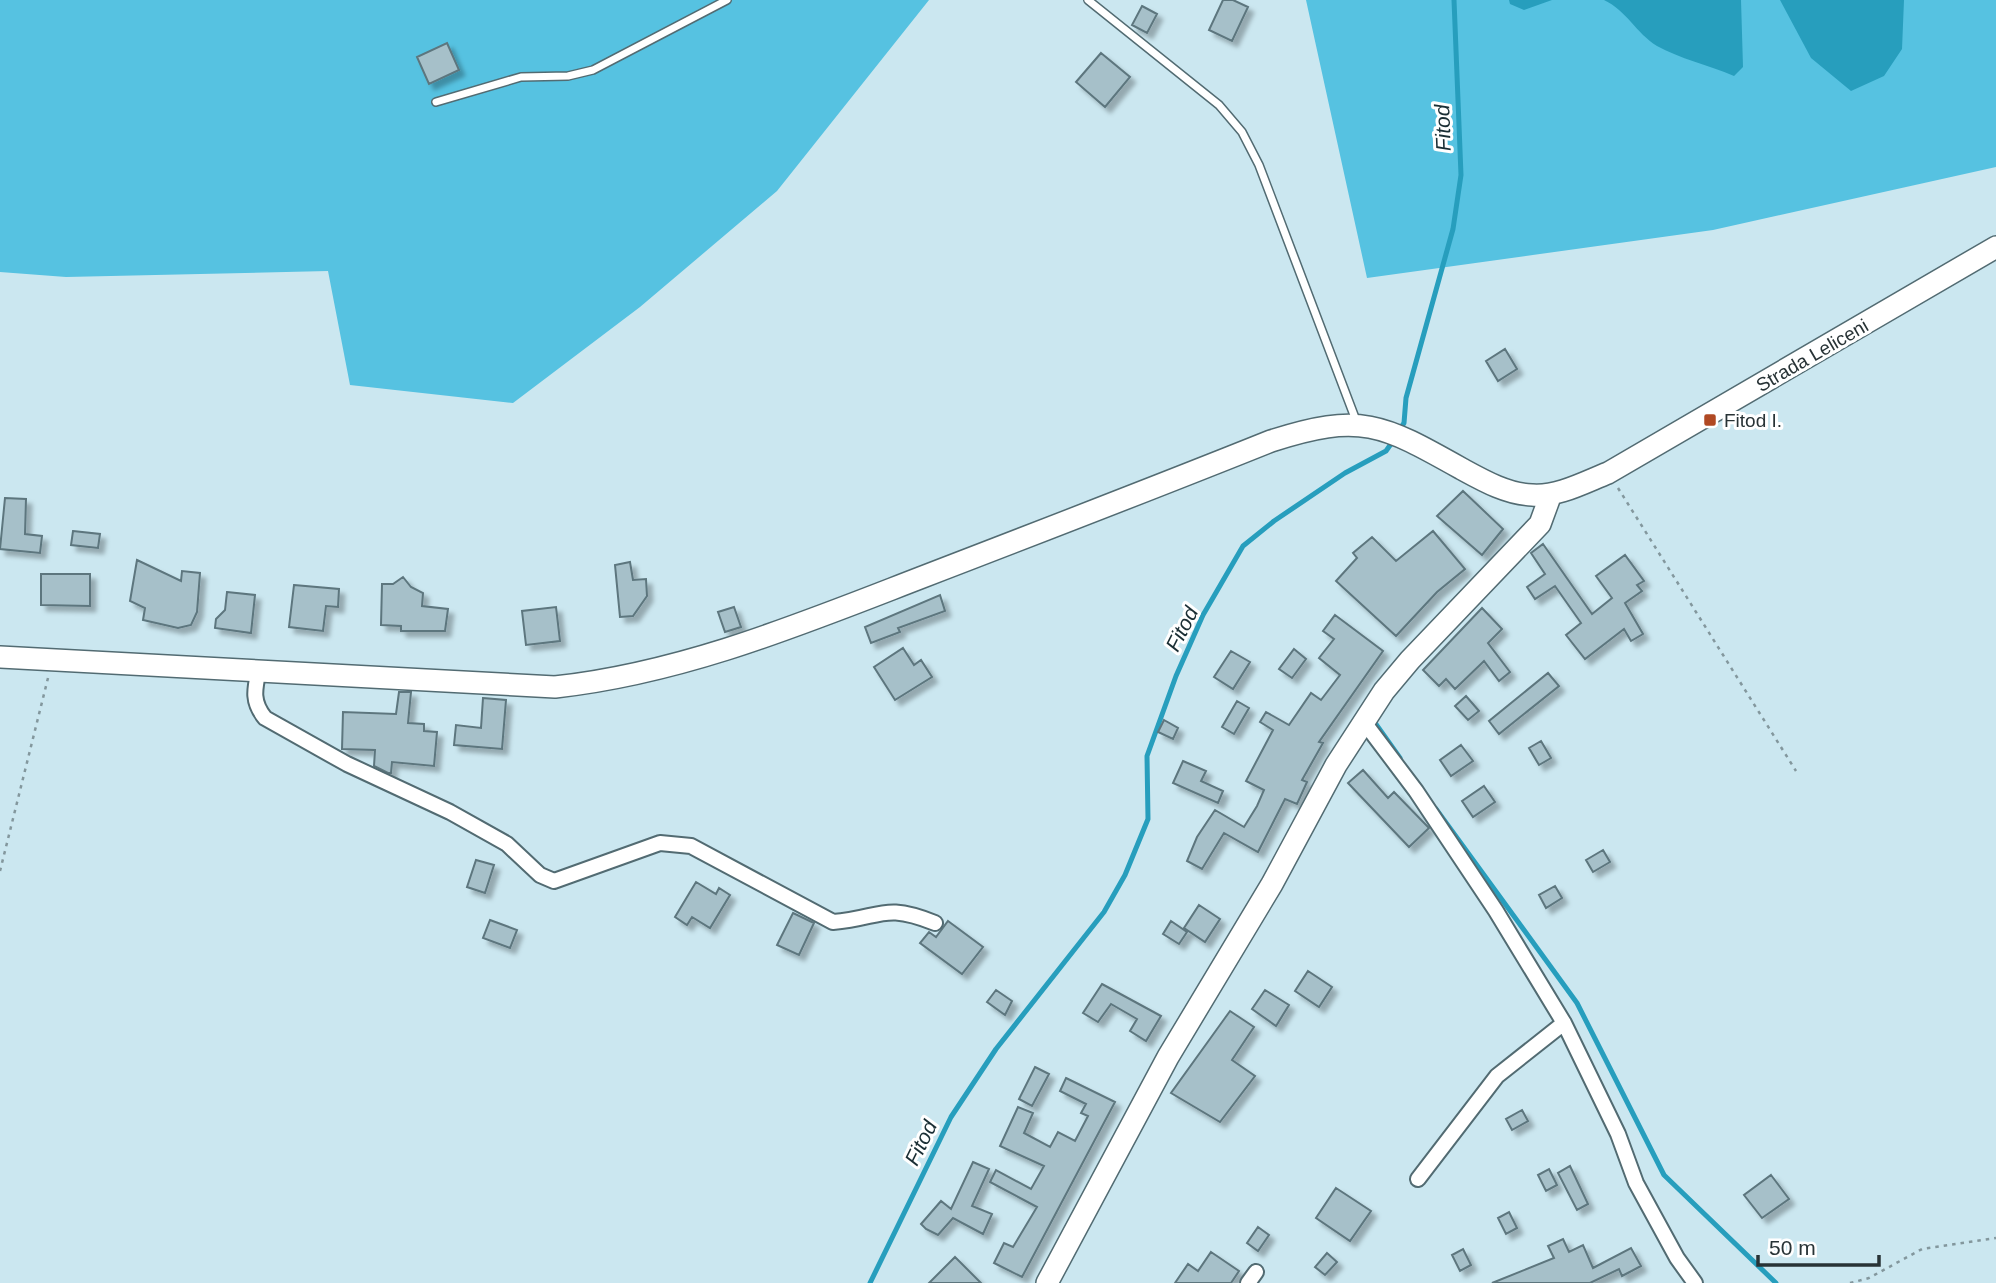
<svg xmlns="http://www.w3.org/2000/svg" width="1996" height="1283" viewBox="0 0 1996 1283" font-family="Helvetica,sans-serif">
  <defs>
    <filter id="shadow"><feDropShadow dx="5.5" dy="5.5" stdDeviation="2" flood-color="#0004"/></filter>
  </defs>
  <rect width="100%" height="100%" fill="#cbe7f0"/>
  <path fill="#56c2e1" d="M0,0H929L777,191L640,307L513,403L350,385L328,271L66,277L0,272Z
    M1306,0H1996V167L1713,230L1367,278Z"/>
  <path fill="#279ebd" d="M1509,0H1552L1524,10L1510,4Z
    M1604,0H1741L1743,67L1734,76C1711,66 1678,58 1657,46C1636,33 1627,11 1604,0Z
    M1780,0H1904L1902,49L1884,76L1851,91L1811,58Z"/>
  <g fill="none" stroke-linecap="round" stroke-linejoin="round">
    <path stroke="#279ebd" stroke-width="5" d="M1398,432L1404,423L1406,398L1453,229L1461,175L1454,0
      M1373,720L1400,758
      M1436,809L1577,1003L1664,1175L1776,1283
      M870,1283L951,1117L996,1049L1104,912L1125,875L1148,819L1147,756L1176,676L1203,615L1243,546L1274,521L1345,473L1386,451L1393,441"/>
  </g>
  <path fill="#a6c0c9" stroke="#5d767e" stroke-width="2" filter="url(#shadow)" d="M1223,0H1233L1248,7L1232,41L1209,30Z
    M1142,6L1157,14L1147,33L1132,25Z
    M447,43L459,70L429,84L417,57Z
    M1101,53L1130,77L1105,107L1076,82Z
    M1505,349L1517,369L1498,381L1486,361Z
    M1463,491L1503,529L1482,555L1437,516Z
    M5,498L26,499L25,534L42,536L40,553L0,549Z
    M73,531L100,534L98,548L71,545Z
    M1433,531L1465,569L1437,592L1396,636L1336,581L1357,558L1353,553L1372,537L1396,561Z
    M1543,544L1592,614L1612,598L1596,576L1625,555L1644,581L1637,585L1642,591L1625,603L1643,634L1631,641L1624,629L1585,659L1566,635L1581,623L1555,586L1535,599L1527,587L1545,574L1531,553Z
    M137,560L181,581L182,571L200,573L197,612L191,625L178,628L143,620L145,608L130,601Z
    M630,562L633,580L646,579L647,596L633,616L620,617L615,565Z
    M41,574H90V606L41,605Z
    M403,577L411,587L423,593L422,606L448,609L445,631H401V626L381,625L382,584H393Z
    M294,585L339,589L338,607L326,606L323,631L289,627Z
    M227,592L255,595L251,633L215,628L216,619L225,610Z
    M940,595L945,611L898,628L900,632L871,643L865,627Z
    M556,607L560,641L526,645L522,611Z
    M734,607L741,627L725,632L718,612Z
    M1482,608L1502,629L1488,643L1510,672L1499,681L1484,661L1455,689L1446,679L1439,686L1423,670Z
    M1335,615L1383,651L1319,742L1323,743L1302,780L1307,782L1297,804L1285,799L1258,852L1224,833L1202,869L1187,861L1197,837L1215,810L1244,827L1257,806L1264,790L1246,781L1273,730L1260,722L1266,712L1289,725L1311,693L1321,700L1340,675L1319,658L1334,639L1323,631Z
    M903,648L914,665L921,660L932,677L895,700L874,667Z
    M1294,649L1306,659L1292,678L1279,669Z
    M1231,651L1250,662L1233,689L1214,677Z
    M1548,673L1559,686L1499,734L1489,721Z
    M399,692H411L408,723L424,724V731L437,732L434,766L392,762L391,773H388L374,766L375,750L342,749L343,712L396,714Z
    M1466,696L1479,711L1468,720L1455,706Z
    M483,698L506,700L502,749L454,745L456,725L481,728Z
    M1237,701L1249,708L1234,734L1222,727Z
    M1164,720L1178,728L1173,739L1158,732Z
    M1541,741L1551,758L1539,765L1529,748Z
    M1461,745L1473,761L1451,776L1440,760Z
    M1183,761L1206,771L1201,781L1223,791L1218,803L1173,783Z
    M1363,770L1388,798L1394,792L1429,828L1409,847L1348,783Z
    M1484,786L1495,802L1473,817L1462,801Z
    M1603,850L1610,862L1593,872L1586,860Z
    M476,860L494,865L485,893L467,887Z
    M696,882L716,894L719,888L730,895L710,928L692,917L687,925L675,917Z
    M1555,886L1562,898L1546,908L1539,895Z
    M1199,905L1220,919L1205,942L1184,928Z
    M793,913L814,923L799,955L777,945Z
    M490,920L517,930L510,948L483,938Z
    M948,921L983,947L962,974L920,943L929,932L936,937Z
    M1171,921L1187,932L1179,944L1163,934Z
    M1308,971L1332,987L1319,1007L1295,991Z
    M1102,984L1161,1016L1146,1041L1130,1031L1137,1019L1111,1004L1098,1022L1083,1013Z
    M996,990L1012,1001L1005,1015L987,1002Z
    M1265,990L1289,1005L1276,1026L1252,1009Z
    M1230,1011L1254,1027L1232,1060L1255,1076L1220,1122L1171,1093Z
    M1035,1067L1049,1074L1032,1106L1019,1099Z
    M1066,1078L1115,1102L1022,1277L994,1263L1004,1243L1013,1247L1037,1207L990,1182L996,1170L1031,1189L1044,1166L1000,1146L1018,1107L1033,1113L1024,1133L1050,1147L1058,1132L1075,1141L1088,1116L1081,1113L1086,1104L1060,1091Z
    M1522,1110L1528,1121L1512,1130L1506,1119Z
    M973,1162L989,1169L972,1206L992,1214L983,1234L953,1218L938,1235L926,1229L921,1224L941,1201L951,1209Z
    M1570,1166L1588,1204L1577,1210L1558,1173Z
    M1549,1169L1557,1185L1546,1191L1538,1175Z
    M1771,1175L1789,1199L1762,1218L1744,1195Z
    M1336,1188L1371,1211L1350,1241L1316,1218Z
    M1509,1212L1517,1228L1506,1234L1498,1218Z
    M1258,1227L1269,1235L1258,1251L1247,1243Z
    M1563,1239L1569,1252L1583,1245L1593,1268L1631,1248L1641,1266L1622,1276L1619,1269L1590,1283H1492L1554,1258L1548,1246Z
    M1463,1249L1471,1265L1460,1271L1452,1255Z
    M1211,1252L1239,1271L1231,1283H1175L1188,1264L1198,1271Z
    M1327,1253L1337,1262L1325,1275L1315,1267Z
    M955,1257L981,1283H929Z"/>
  <g fill="none" stroke-linecap="round" stroke-linejoin="round">
    <g stroke="#526b72" stroke-width="10">
      <path id="lane" d="M1088,0L1219,105L1242,132L1259,165L1357,423
        M436,102L521,77L568,76L593,70L727,0"/>
    </g>
    <g stroke="#526b72" stroke-width="18">
      <path id="street" d="M259,669C255,688 251,701 265,718L347,764L450,812L507,844L540,875L554,881L660,843L691,846L833,922C882,918 883,902 935,923
        M1364,722L1416,791L1496,911L1564,1023L1618,1134L1636,1183L1677,1258L1695,1283
        M1418,1179L1497,1076L1564,1023
        M1248,1283L1256,1272"/>
    </g>
    <g stroke="#526b72" stroke-width="24">
      <path id="secondary" d="M0,657L555,687C683,673 801,624 920,578C1037,533 1154,488 1271,441C1361,412 1382,424 1462,469C1484,481 1507,494 1532,495C1558,497 1585,482 1608,473L1996,247
        M1047,1283L1168,1057L1272,884L1336,765L1384,691L1410,660L1540,524L1551,494"/>
    </g>
    <path stroke="#83979d" stroke-width="2.5" stroke-dasharray="3.5 5" stroke-linecap="butt" d="M1618,488L1796,771
      M0,871L48,678
      M1850,1283L1869,1278L1922,1249L1996,1238"/>
    <use href="#lane" stroke="#fff" stroke-width="7"/>
    <use href="#street" stroke="#fff" stroke-width="14"/>
    <use href="#secondary" stroke="#fff" stroke-width="21"/>
  </g>
  <rect fill="#b04923" stroke="#fff" stroke-width="2.5" x="1703" y="413" width="14" height="14" rx="3.5"/>
  <g text-anchor="middle" stroke-width="6" stroke-linejoin="round" paint-order="stroke">
    <g font-size="19" fill="#283336" stroke="#fff">
      <text transform="translate(1812 355) rotate(-30)" y="7">Strada Leliceni</text>
    </g>
    <g font-size="19" fill="#283336" stroke="#fff" text-anchor="start">
      <text x="1724" y="427">Fitod I.</text>
    </g>
    <g font-size="21" font-style="italic" fill="#1a2e34" stroke="#fff">
      <text transform="translate(1443 128) rotate(-92)" y="7">Fitod</text>
      <text transform="translate(1182 629) rotate(-63)" y="7">Fitod</text>
      <text transform="translate(921 1143) rotate(-64)" y="7">Fitod</text>
    </g>
  </g>
  <path d="M1758 1255v10h121v-10" fill="none" stroke="#283336" stroke-width="3.5"/>
  <text x="1769" y="1255" font-size="21" fill="#283336" stroke="#ffffff" stroke-width="5" paint-order="stroke">50 m</text>
</svg>
